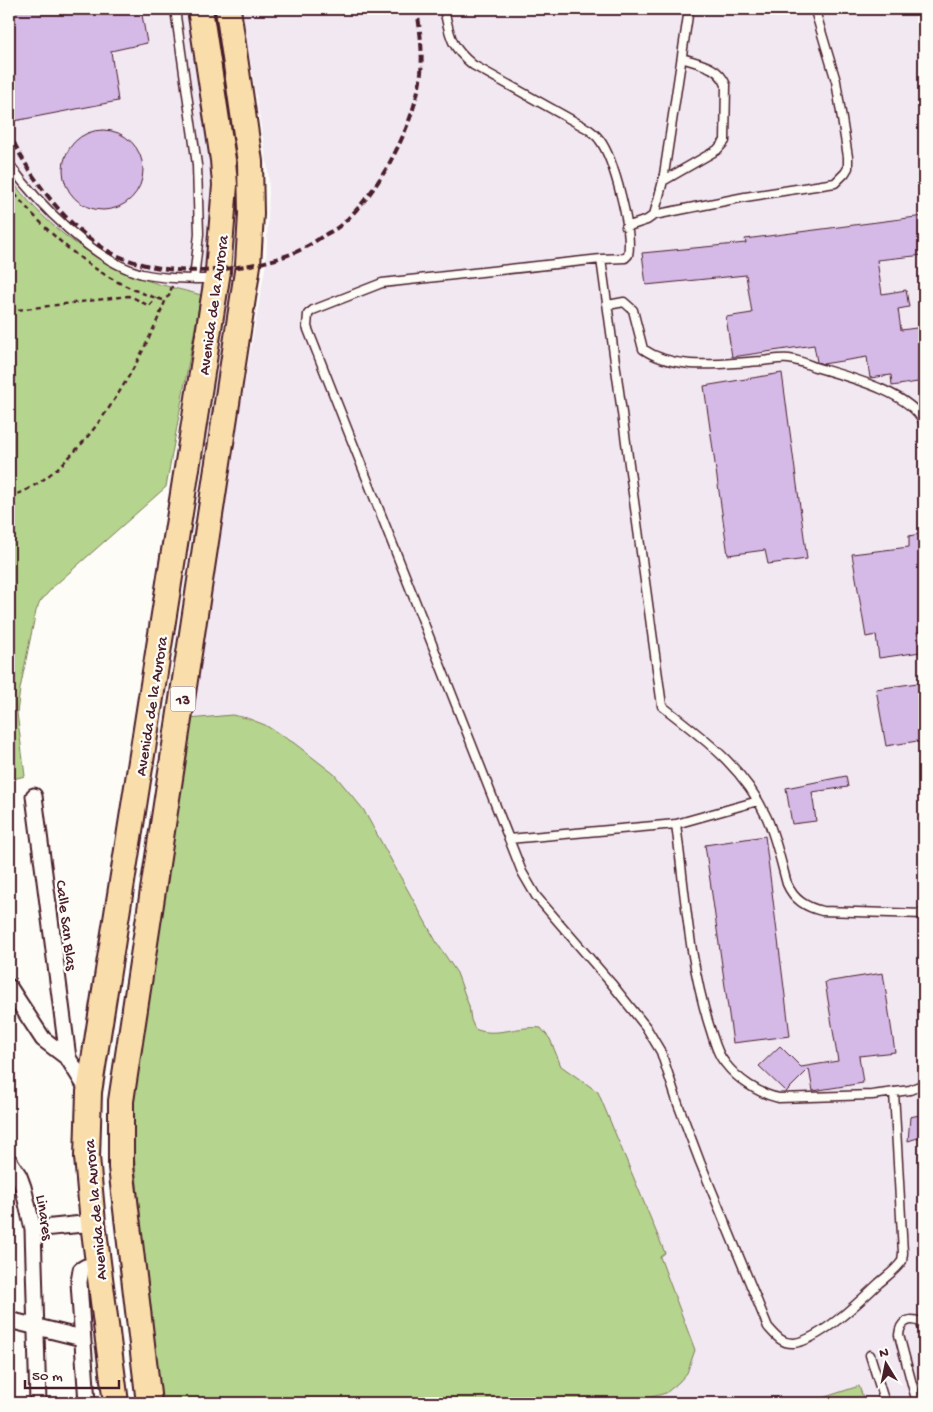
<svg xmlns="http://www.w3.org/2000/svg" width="933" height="1412" viewBox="0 0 933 1412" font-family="'Gochi Hand',sans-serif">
  <rect width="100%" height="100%" fill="#fdfcf7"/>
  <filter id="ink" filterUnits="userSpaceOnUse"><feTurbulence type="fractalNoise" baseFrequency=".02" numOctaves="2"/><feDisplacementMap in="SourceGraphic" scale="10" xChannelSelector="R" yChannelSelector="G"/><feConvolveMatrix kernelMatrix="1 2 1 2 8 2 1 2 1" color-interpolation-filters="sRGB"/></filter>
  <g filter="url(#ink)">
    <path fill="#f1e8f2" d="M9,9H189L209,144L210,161V210L201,295L138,277L97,258L72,241L44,219L24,197L9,177Z
      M242,9H924V1403H159L134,1154L135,1088L155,959L191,704L227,483L266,263L269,191L268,170Z"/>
    <path fill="#b5d48d" stroke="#807a5c" d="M9,177C42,222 85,256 138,277C158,285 180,289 201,295L166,487L53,587L40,602L36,611L20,689L17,713L25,776L9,780Z
      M232,715L247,718L265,725L294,743L334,774L363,809L437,943L457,973L469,1006L471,1020L475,1029C496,1038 518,1025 541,1028L550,1039L561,1066L598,1092L665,1253L660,1257L695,1350L687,1373L679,1382L666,1393L631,1403H159L134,1154V1113L135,1088L155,959L189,719Z
      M859,1386L865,1403H807Z"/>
    <path fill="#d5b9e7" stroke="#4a1f2b" d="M9,9H141L147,43L111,51L118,101L9,122Z
      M63 170a40 40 0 1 1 80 0a40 40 0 1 1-80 0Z
      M924,216V255L877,260L882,294L906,290L909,307L898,309L901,330L924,327V381L892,386L891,375L870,378L867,357L823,364L817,362L814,345L732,357L726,317L752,313L746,275L646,285L642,253L746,243L745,239Z
      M782,373L807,559L768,564L765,550L728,555L704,386Z
      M924,533V631L917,632L921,652L879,658L876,635L866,637L852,554L909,547V536Z
      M924,682V740L886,746L876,689Z
      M846,776L848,787L812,792L816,821L792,824L786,788Z
      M765,836L790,1036L733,1043L705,845Z
      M883,973L895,1052L859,1056L863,1083L813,1091L809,1069L786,1092L759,1066L780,1046L801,1067L838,1061L825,982Z
      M924,1114V1136L908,1141L910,1117Z"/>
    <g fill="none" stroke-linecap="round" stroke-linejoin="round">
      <g stroke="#4a1f2b" stroke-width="11">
        <path id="service" d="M175,9L197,165L199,234L194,279
          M444,9C450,36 450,46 473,65L588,129C592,132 596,135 599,139C614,158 633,232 628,255L625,258L601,259L382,283L313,310L308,314L307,327L522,872L536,896L611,983L646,1027L661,1052L678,1104L700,1162L768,1327C775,1335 782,1344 794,1343C820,1340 860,1301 879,1283C887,1276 896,1270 902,1261L903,1253L894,1092
          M9,164C38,204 94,261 142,274C165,279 191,279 215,279
          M663,181L717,150L725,141L726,85C719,66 699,64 682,58
          M654,215L745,197L835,183L845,173L848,168V157L836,81L816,14
          M626,227L647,220L654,215L663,181L689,9
          M601,259L662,706C704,739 744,767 767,818C776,839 781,862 787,884C794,900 806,907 822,911L924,914
          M608,305L624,302L633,310L643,349C676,372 724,363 762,361C771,360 781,358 789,359C798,360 807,364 815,367C845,376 911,392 924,423
          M676,824L758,801
          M509,839L676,824C685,892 689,963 710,1028C714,1040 717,1054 725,1063C737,1079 759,1094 779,1098L872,1095L910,1090L924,1084
          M870,1355L885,1403
          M917,1403L899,1335C900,1322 909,1317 920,1322L924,1330"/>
      </g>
      <g stroke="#4a1f2b" stroke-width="19">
        <path id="minor" d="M34,796L68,1058
          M9,987L43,1039L68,1058L89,1092
          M9,1161L19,1176L23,1187L33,1229L38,1403
          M33,1229L93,1223
          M9,1320L82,1338
          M87,1403L79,1282L81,1270L86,1267L98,1264"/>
      </g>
      <g stroke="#4a1f2b" stroke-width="28">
        <path id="primary" d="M116,1403L93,1223L87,1157L89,1092L218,271L225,185L223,160L200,9
          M149,1403L121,1167V1101L248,265L251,214L250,162L228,9"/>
      </g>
      <path stroke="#4a1f2b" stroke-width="2.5" stroke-dasharray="5 4" stroke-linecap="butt" d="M9,187C51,238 99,282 163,300L169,296L172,286
        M9,311L128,296L134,298L149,306L156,298
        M9,497C79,476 141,364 166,299"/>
      <use href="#service" stroke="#fdfcf7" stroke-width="8"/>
      <use href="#minor" stroke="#fdfcf7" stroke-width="15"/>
      <use href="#primary" stroke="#f9deab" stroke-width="24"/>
      <path stroke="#4a1f2b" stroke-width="4" stroke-dasharray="8 4" stroke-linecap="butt" d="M9,132C28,176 71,234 116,255C154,272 198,274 238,267C259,264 281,259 300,250C308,246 316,241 323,236C329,232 337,229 342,224C381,190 415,124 421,73C423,51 420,30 417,9"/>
    </g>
  </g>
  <g text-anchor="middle" stroke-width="4.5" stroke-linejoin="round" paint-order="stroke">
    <rect fill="#fdfcf7" stroke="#806168" stroke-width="1" x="170.5" y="686.5" width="25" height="25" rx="4"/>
    <g font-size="15" font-weight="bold" fill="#4a1f2b">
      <text x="183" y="704">13</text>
    </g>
    <g font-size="16" fill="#4a1f2b" stroke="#fdfcf7">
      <text transform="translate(212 305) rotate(-82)" y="6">Avenida de la Aurora</text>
      <text transform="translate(150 706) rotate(-81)" y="6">Avenida de la Aurora</text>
      <text transform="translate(68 925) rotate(83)" y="6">Calle San Blas</text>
      <text transform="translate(94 1210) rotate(-95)" y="6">Avenida de la Aurora</text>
      <text transform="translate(46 1217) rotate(81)" y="6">Linares</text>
    </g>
  </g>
  <rect width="933" height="1412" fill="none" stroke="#fdfcf7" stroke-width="30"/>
  <rect x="15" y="15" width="903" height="1382" fill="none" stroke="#4a1f2b" stroke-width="2" filter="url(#ink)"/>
  <g transform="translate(886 1364) rotate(350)" stroke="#fdfcf7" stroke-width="4" paint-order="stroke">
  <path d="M0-4L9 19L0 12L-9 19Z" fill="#4a1f2b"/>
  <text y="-8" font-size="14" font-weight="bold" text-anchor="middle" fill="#4a1f2b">N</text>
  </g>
  <path d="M25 1380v8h94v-8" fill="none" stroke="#4a1f2b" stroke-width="2.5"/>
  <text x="32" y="1380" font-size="15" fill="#4a1f2b" stroke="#fdfcf7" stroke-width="4" paint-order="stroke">50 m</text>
</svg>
